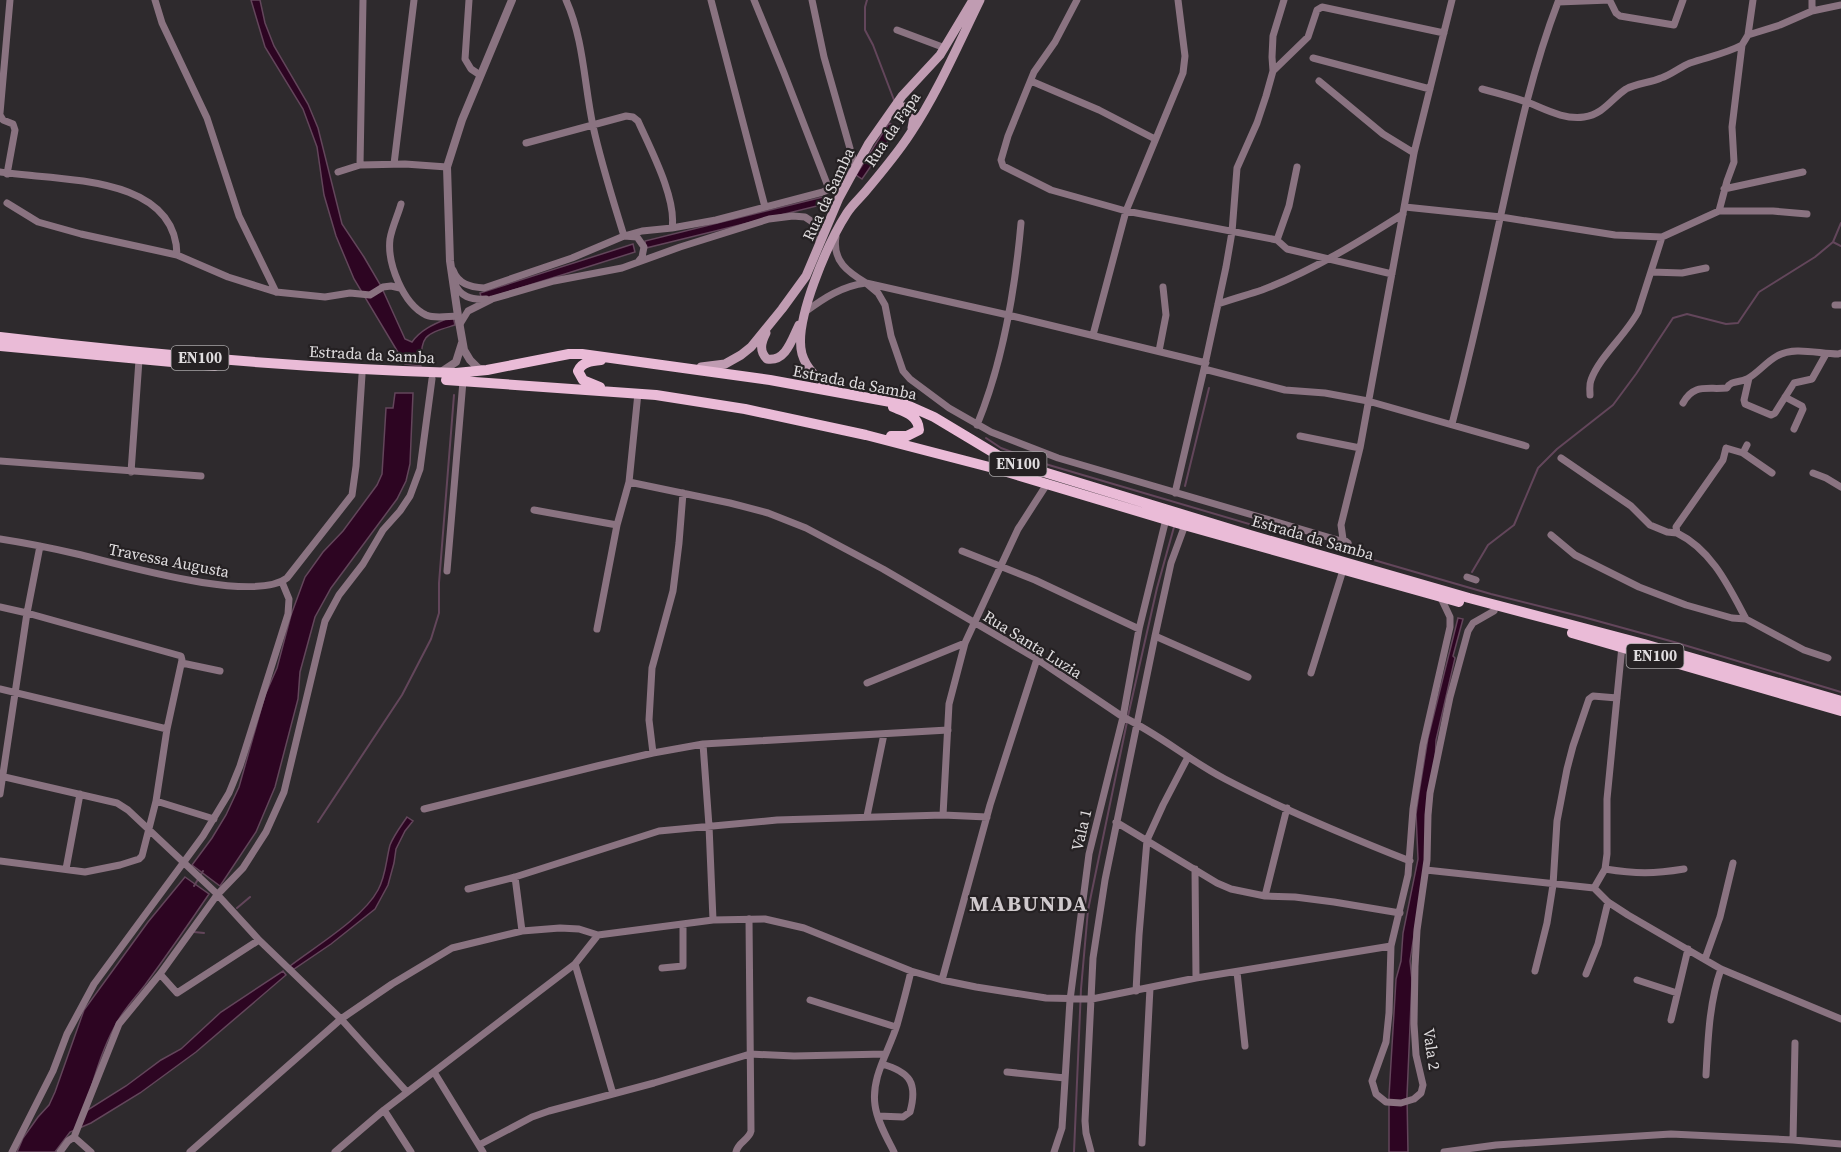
<svg xmlns="http://www.w3.org/2000/svg" width="1841" height="1152" viewBox="0 0 1841 1152" font-family="'Source Serif 4',serif">
  <rect width="100%" height="100%" fill="#2e2a2d"/>
  <path fill="#2d0522" stroke="#63465b" stroke-width="1.5" d="M251,0H260L265,23L274,46L308,104L318,128L342,224L364,257L381,286L405,339L412,342C422,328 437,323 453,316L455,325C426,334 420,334 421,366L405,364L354,279L336,236L324,195L317,147L303,109L265,47Z
    M889,123L898,127L862,179L856,175Z
    M823,197L825,204L646,248L645,241Z
    M633,244L635,252L482,300L480,293Z
    M395,393H413L410,464L406,481L397,499L331,588L315,617L300,672L298,699L275,787L256,832L220,886L192,865L212,838L226,815L239,787L265,695L277,668L291,615L305,577L323,552L343,531L377,485L382,474L386,408H393Z
    M1458,618L1463,619L1453,656L1455,658L1436,740L1435,765L1426,858L1410,961L1412,980L1407,1096L1408,1152H1389V1096L1396,979L1401,961L1403,933L1418,859L1416,814L1419,793L1428,738Z
    M407,817L413,821L405,831L396,849L394,863L388,885L375,909L331,944L294,969L290,966C316,946 363,918 378,890C386,876 386,860 390,845C394,835 401,826 407,817Z
    M185,877L209,894C188,925 167,955 145,985C135,998 123,1010 115,1026C100,1053 93,1084 83,1113L126,1086L161,1060L181,1049L221,1012L283,971L286,975L196,1052L140,1093L91,1123L70,1132L55,1152H17L23,1138L38,1117L49,1105L55,1092L84,1010L148,922Z"/>
  <g fill="none" stroke-linecap="round" stroke-linejoin="round">
    <path stroke="#63465b" stroke-width="2" d="M867,0L865,7V30L873,45L894,100
      M1833,242L1841,246
      M986,438L1001,448L1042,463L1317,544
      M1185,486L1209,388
      M1353,554L1491,594L1583,617L1674,642L1841,692
      M1472,572L1488,545L1514,525L1538,468L1557,449L1613,405L1636,374L1673,318L1687,314L1726,324L1738,323L1759,292L1815,257L1833,242L1841,223
      M1128,716L1157,588L1174,527
      M318,822L402,695L431,639L439,613V583L454,395
      M194,886L203,871
      M237,908L250,897
      M194,932L204,933
      M1074,1152L1081,989L1088,910L1127,722"/>
    <path stroke="#8a7381" stroke-width="7" d="M155,0L162,23L207,118L239,216L276,292
      M469,0L465,59L471,69L480,75
      M566,0C584,40 584,84 593,126C601,163 613,200 624,236L637,237L644,247L642,257L638,262
      M711,0L765,207
      M754,0L784,73L829,189
      M812,0L824,57L855,166
      M1077,0L1055,42L1034,72L1008,136L1001,160L1003,166L1051,190L1126,211L1277,240L1287,249L1392,274
      M1610,1L1616,13L1620,16L1674,25L1683,0
      M1812,11V0
      M897,30L945,48
      M1748,35L1780,25L1812,11L1841,5
      M1313,58L1430,89
      M1273,71L1308,37L1317,10L1322,7L1444,33
      M1031,81L1099,110L1155,139
      M1319,81L1383,134L1414,153
      M1482,89C1497,93 1512,97 1527,102C1545,109 1564,120 1584,117C1604,114 1611,99 1626,89C1637,83 1650,83 1661,78C1671,75 1680,67 1690,63C1707,57 1725,54 1742,45
      M0,113L10,0
      M0,115L3,120L13,124L15,130L7,174
      M526,143L626,116L633,117L638,121C650,148 677,199 672,228
      M394,164L414,0
      M360,165L363,0
      M0,172C56,181 176,173 177,255
      M338,172L360,165L405,164L447,167
      M1724,189L1803,172
      M7,203L38,222L81,234L177,255L228,277L276,292L325,297L350,293L370,295L383,287L391,286L400,288
      M401,204C398,215 392,227 390,239C387,263 403,304 426,315C435,319 448,316 458,316
      M1405,207L1501,217L1615,235L1662,237L1719,211H1773L1807,214
      M1719,211L1727,181L1734,162L1732,127L1742,45L1748,35L1753,0
      M836,237C832,261 848,272 866,283L1008,315L1206,363
      M1277,240L1289,206L1297,167
      M453,270C458,284 470,287 484,288L572,258L624,236L642,231L672,228L716,220L823,192L837,185L850,172
      M1651,272L1682,273L1706,268
      M454,282C460,297 471,300 486,299
      M866,283L878,293L885,305L891,336L903,371L910,379L949,408L991,432L1058,458L1348,543
      M1218,304C1232,299 1247,295 1262,290C1312,271 1359,242 1403,214
      M1835,305H1841
      M805,312C824,298 842,286 866,283
      M460,324L468,311L492,299L554,281L622,268L680,247L769,219L793,216L805,217L814,223L819,233V241
      M1093,335L1126,211L1183,73L1185,56L1178,0
      M1159,351L1166,315L1163,287
      M1204,369L1285,390L1325,393L1368,401L1526,446
      M1749,378L1744,400L1745,404L1771,415L1775,413L1794,383L1812,379L1826,354
      M1590,395C1590,390 1589,385 1591,380C1599,357 1626,335 1638,312L1662,237
      M1785,397L1802,406L1803,409L1794,429
      M1683,403C1694,383 1707,390 1727,388C1731,380 1739,383 1747,379C1758,373 1766,362 1777,356C1794,346 1819,354 1838,354L1841,353
      M1452,424C1469,358 1484,293 1498,228C1515,151 1530,75 1558,2L1610,0
      M977,425C1003,362 1015,291 1021,223
      M1300,436L1360,448
      M1743,453L1747,445
      M1561,458L1631,506L1650,525L1667,532L1677,533
      M0,461L201,476
      M131,472L139,360
      M1813,473L1826,478L1841,487
      M629,482L730,503L768,513L806,528L883,569L1001,638L1037,659L1123,717C1159,734 1190,761 1225,779C1284,810 1347,836 1410,861
      M1175,493L1204,369L1226,267L1232,232L1237,168L1257,123L1266,96L1273,71L1272,57L1273,36L1284,0
      M534,510L617,525
      M1551,535L1575,555L1639,587L1686,605L1732,618L1746,619L1804,650L1828,658
      M0,539C26,543 51,548 77,554C119,564 253,604 287,578L352,495L356,466L362,375
      M1348,543L1343,539L1341,525L1360,448L1414,153L1452,0
      M962,551L1035,580L1139,629
      M447,571L463,381
      M1467,577L1476,580
      M1441,598L1450,617V627L1423,745L1413,809L1408,875L1391,946L1389,1013L1386,1042L1372,1081L1376,1094L1386,1102L1401,1103L1414,1099L1421,1093L1423,1085L1416,1055L1414,1024L1415,966L1417,930L1427,860L1428,815L1430,793L1450,697L1468,631L1473,623L1494,611
      M0,607L27,613L181,656L182,660L167,729L156,801L142,856L139,859L120,865L85,872L0,861
      M1746,619C1729,587 1712,550 1677,533L1676,527L1723,460L1726,448L1743,453L1772,473
      M597,629L617,525L629,482L638,393
      M1155,636L1248,677
      M182,663L220,671
      M1311,673L1343,570
      M867,683L965,643
      M0,689L167,729
      M703,744L709,826L713,920
      M653,753L649,720L652,668L673,591L679,543L683,493
      M0,776L117,803L128,810L215,892L259,940L341,1019L407,1092
      M0,794L27,613L40,546
      M156,801L214,819
      M424,809L597,766L653,753L703,744L948,730
      M943,815L949,704L965,643L1018,529L1047,484
      M867,816L884,734
      M1116,822L1217,883L1231,889L1265,896L1295,897L1334,902L1400,913
      M66,869L80,794
      M1195,869L1196,978
      M1605,869C1636,874 1654,874 1684,869
      M1426,870L1594,888L1608,902L1628,915L1721,969L1841,1019
      M515,877L522,931
      M1594,888L1605,869L1607,854V799L1622,646
      M468,889L515,877L659,831L777,820L943,815L987,817
      M1265,896L1287,808
      M1705,959L1720,917L1733,863
      M575,964L613,1094
      M662,968L683,966V924
      M1535,971L1547,923L1553,885L1557,821L1567,769L1573,746L1589,699L1593,696L1617,698
      M1237,972L1245,1046
      M160,974L177,993L259,940
      M1586,974L1598,944L1608,902
      M942,980L990,805L1037,659
      M1637,980L1677,993
      M1136,991L1139,935L1147,840L1163,805L1188,757
      M810,1000L896,1027
      M1671,1020L1688,949
      M434,1072L483,1152
      M1007,1072L1065,1078
      M1706,1075C1708,1040 1709,1003 1721,969
      M384,1110L411,1152
      M878,1116L903,1117L910,1112C918,1083 910,1072 882,1064
      M74,1137L119,1024L160,974L217,895L243,868L266,832L284,792L325,621L339,595L363,564L383,530L400,511L410,496L420,469L432,379
      M1793,1140L1795,1043
      M1142,1143L1150,988
      M479,1145L532,1117L549,1111L654,1083L750,1054L794,1056L885,1054
      M12,1152L53,1071L67,1034L94,984L203,836L229,793L240,766L288,614L289,599L282,582
      M60,1152L68,1141L74,1137L91,1152
      M190,1152L341,1019L392,984L452,948L522,931L560,928L579,929L598,935
      M335,1152L384,1110L575,964L598,935L713,920L765,919L804,928L911,971L942,980L976,987L1046,998L1092,999L1196,978L1391,946
      M736,1152C738,1142 749,1140 751,1131L749,919
      M894,1152C887,1138 877,1121 875,1105C871,1077 889,1051 897,1025C902,1007 907,989 911,971
      M1054,1152L1062,1128L1070,1000L1089,854L1123,717L1139,629L1166,519
      M1091,1152L1086,1133L1085,1121L1093,958L1105,880L1155,636L1171,563L1185,525
      M1444,1152L1496,1145L1671,1134L1793,1140L1841,1144"/>
    <path stroke="#8a7381" stroke-width="8" d="M484,370L478,368L470,360L464,350L458,316L450,261L447,167L462,120L512,0
      M441,372L456,362L462,343"/>
    <path stroke="#c09cb2" stroke-width="9" d="M891,114L899,107H910L914,117L912,128
      M766,333C761,343 759,351 767,359C786,362 792,339 799,325
      M701,367L725,364L741,355L751,347L782,309L806,276L839,198L869,143L902,96L940,55L973,0
      M835,390C821,382 807,371 802,354C793,321 829,241 847,213C852,205 859,199 865,192C881,173 897,154 910,134C938,92 958,45 980,0"/>
    <path stroke="#eabbd7" stroke-width="10" d="M0,337C151,355 304,368 456,373L487,370L569,354H582L770,380L907,405L934,417L999,456L1024,466L1250,535L1469,598L1644,644L1841,701
      M0,346L215,366
      M446,380L656,395L745,409L866,435L997,469L1177,523L1459,602
      M600,387L583,380L578,371C582,362 591,361 601,360
      M891,436H907L919,430C918,415 905,412 893,407
      M1572,633L1841,711"/>
  </g>
  <g text-anchor="middle" stroke-width="4.5" stroke-linejoin="round" paint-order="stroke">
    <g fill="#252123" stroke="#a8a5a7" stroke-width="1.5">
      <rect x="171.5" y="346" width="57" height="24" rx="4.5"/>
      <rect x="989.5" y="452" width="57" height="24" rx="4.5"/>
      <rect x="1626.5" y="644" width="57" height="24" rx="4.5"/>
    </g>
    <g font-size="15" font-weight="bold" fill="#e0dddf">
      <text x="200" y="363">EN100</text>
      <text x="1018" y="469">EN100</text>
      <text x="1655" y="661">EN100</text>
    </g>
    <g font-size="16" fill="#e0dddf" stroke="#252123">
      <text transform="translate(892 129) rotate(-56)" y="6">Rua da Fapa</text>
      <text transform="translate(828 194) rotate(-65)" y="6">Rua da Samba</text>
      <text transform="translate(372 354) rotate(3)" y="6">Estrada da Samba</text>
      <text transform="translate(855 382) rotate(11)" y="6">Estrada da Samba</text>
      <text transform="translate(1313 537) rotate(16)" y="6">Estrada da Samba</text>
      <text transform="translate(169 560) rotate(11)" y="6">Travessa Augusta</text>
      <text transform="translate(1033 644) rotate(32)" y="6">Rua Santa Luzia</text>
      <text transform="translate(1081 830) rotate(-77)" y="6">Vala 1</text>
      <text transform="translate(1432 1049) rotate(82)" y="6">Vala 2</text>
    </g>
    <g font-size="22" font-weight="bold" letter-spacing="1.5" fill="#cfc9cc" stroke="#252123">
      <text x="1029" y="911">MABUNDA</text>
    </g>
  </g>
</svg>
